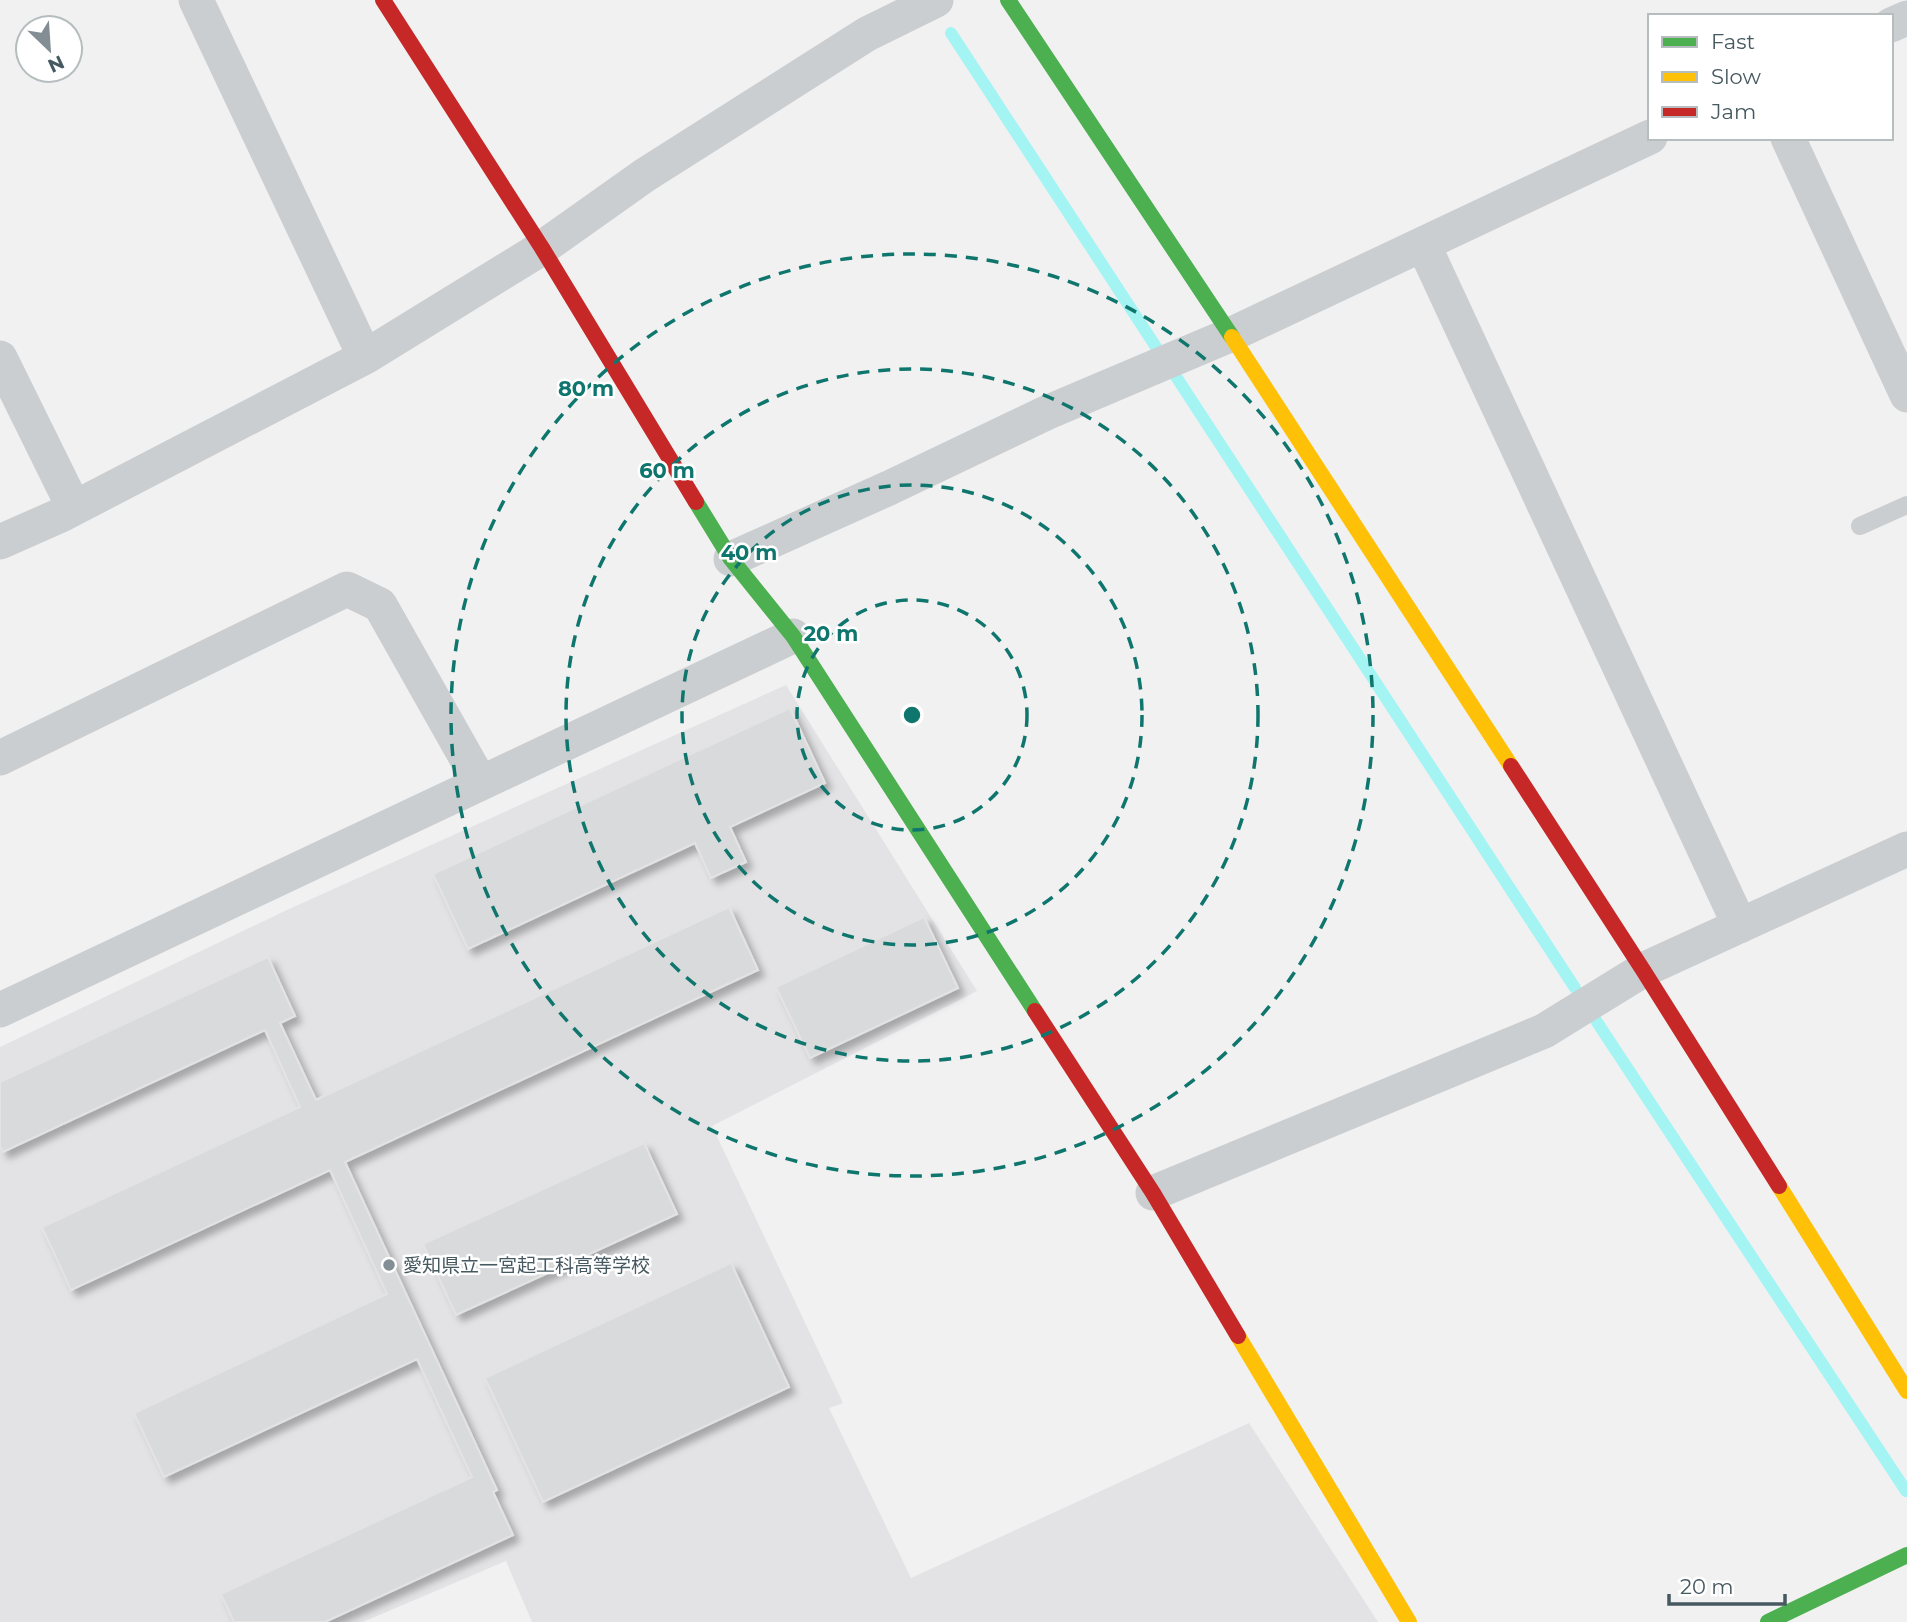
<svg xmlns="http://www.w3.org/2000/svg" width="1907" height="1622" viewBox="0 0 1907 1622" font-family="Montserrat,'Noto Sans JP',sans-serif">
  <defs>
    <filter id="shadow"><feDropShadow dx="6" dy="6" stdDeviation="3.5" flood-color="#0004"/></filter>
  </defs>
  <rect width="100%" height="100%" fill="#f2f1f1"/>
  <path fill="#e3e2e4" d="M786,685L977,991L712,1126L843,1403L829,1408L911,1578L1249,1423L1378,1622H532L506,1561L363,1622H0V1047L287,910Z"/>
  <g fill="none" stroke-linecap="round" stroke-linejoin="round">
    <path stroke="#a4f4f4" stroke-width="12" d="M951,33L1156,347
      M1175,375L1575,988
      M1595,1019L1906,1491"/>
  </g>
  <path fill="#d9dadb" stroke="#e3e3e4" stroke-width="2" filter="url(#shadow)" d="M790,708L825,783L730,827L746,862L711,878L695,843L468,949L433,874Z
    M729,907L758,970L345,1162L497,1490L493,1492L513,1535L325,1622H234L221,1594L472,1477L417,1359L164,1477L134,1413L387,1294L330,1170L71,1290L42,1227L300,1107L265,1030L3,1152L0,1146V1082L268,957L295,1016L280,1023L316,1100Z
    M924,917L958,988L810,1058L776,987Z
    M644,1143L677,1214L456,1315L423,1244Z
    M731,1263L789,1387L543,1502L485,1378Z"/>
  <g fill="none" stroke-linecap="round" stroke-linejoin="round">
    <path stroke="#caced0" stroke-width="18" d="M1860,526L1907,505"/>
    <path stroke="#caced0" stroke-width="35" d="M196,0L365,357
      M1891,25L1907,18
      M1788,138L1907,395
      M1423,244L1740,926
      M0,358L74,508
      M0,542L61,515L365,357L542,248L645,175L867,34L936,0
      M731,559L889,488L1046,413L1230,335L1650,137
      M0,758L347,589L380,605L480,782
      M0,1010L793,636
      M1153,1193L1544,1031L1643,970L1907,849"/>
    <path stroke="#4caf50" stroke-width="16" d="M1008,0L1232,337
      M696,502L731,559L793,636L1035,1011
      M1768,1622L1907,1555"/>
    <path stroke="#ffc107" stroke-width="16" d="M1232,337L1511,766
      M1779,1186L1907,1391
      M1238,1336L1409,1622"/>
    <path stroke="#c62828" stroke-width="16" d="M383,0L542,248L696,502
      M1511,766L1643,970L1779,1186
      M1035,1011L1153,1193L1238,1336"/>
  </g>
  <g fill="none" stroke="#0f766e" stroke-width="3.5" stroke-dasharray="12 9">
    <circle cx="912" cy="715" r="115"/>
    <circle cx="912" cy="715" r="230"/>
    <circle cx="912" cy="715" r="346"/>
    <circle cx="912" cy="715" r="461"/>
  </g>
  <circle fill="#828e93" stroke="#fff" stroke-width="2.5" cx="389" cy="1265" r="7"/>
  <g text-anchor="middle" stroke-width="5" stroke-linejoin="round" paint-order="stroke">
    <g font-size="19" fill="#465960" stroke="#fff" text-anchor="start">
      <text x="403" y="1272">愛知県立一宮起工科高等学校</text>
    </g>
  </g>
  <circle cx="912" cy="715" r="10" fill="#0f766e" stroke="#fff" stroke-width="3.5"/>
  <g font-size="21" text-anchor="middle" font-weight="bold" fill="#0f766e" stroke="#fff" stroke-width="5" stroke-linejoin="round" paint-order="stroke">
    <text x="586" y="396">80 m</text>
    <text x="667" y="478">60 m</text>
    <text x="749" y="560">40 m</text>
    <text x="831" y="641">20 m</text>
  </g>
  <rect x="1648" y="14" width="245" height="126" fill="#ffffff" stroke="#b5bdbf" stroke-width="2"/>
  <rect x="1662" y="37" width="35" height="10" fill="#4caf50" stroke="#b5bdbf" stroke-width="2"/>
  <text x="1711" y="49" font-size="21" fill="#465960">Fast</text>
  <rect x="1662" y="72" width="35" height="10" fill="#ffc107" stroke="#b5bdbf" stroke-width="2"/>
  <text x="1711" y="84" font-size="21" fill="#465960">Slow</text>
  <rect x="1662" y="107" width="35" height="10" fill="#c62828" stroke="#b5bdbf" stroke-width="2"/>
  <text x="1711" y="119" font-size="21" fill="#465960">Jam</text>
  <g transform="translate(49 49) rotate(155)"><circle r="33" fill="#ffffff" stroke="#b5bdbf" stroke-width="2"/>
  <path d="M0-5L12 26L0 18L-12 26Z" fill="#828e93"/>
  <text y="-10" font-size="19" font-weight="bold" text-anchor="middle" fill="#465960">N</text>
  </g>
  <path d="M1669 1594v10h116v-10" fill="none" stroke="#465960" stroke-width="3.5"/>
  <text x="1680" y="1594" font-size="21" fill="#465960" stroke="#ffffff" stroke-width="5" paint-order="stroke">20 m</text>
</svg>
